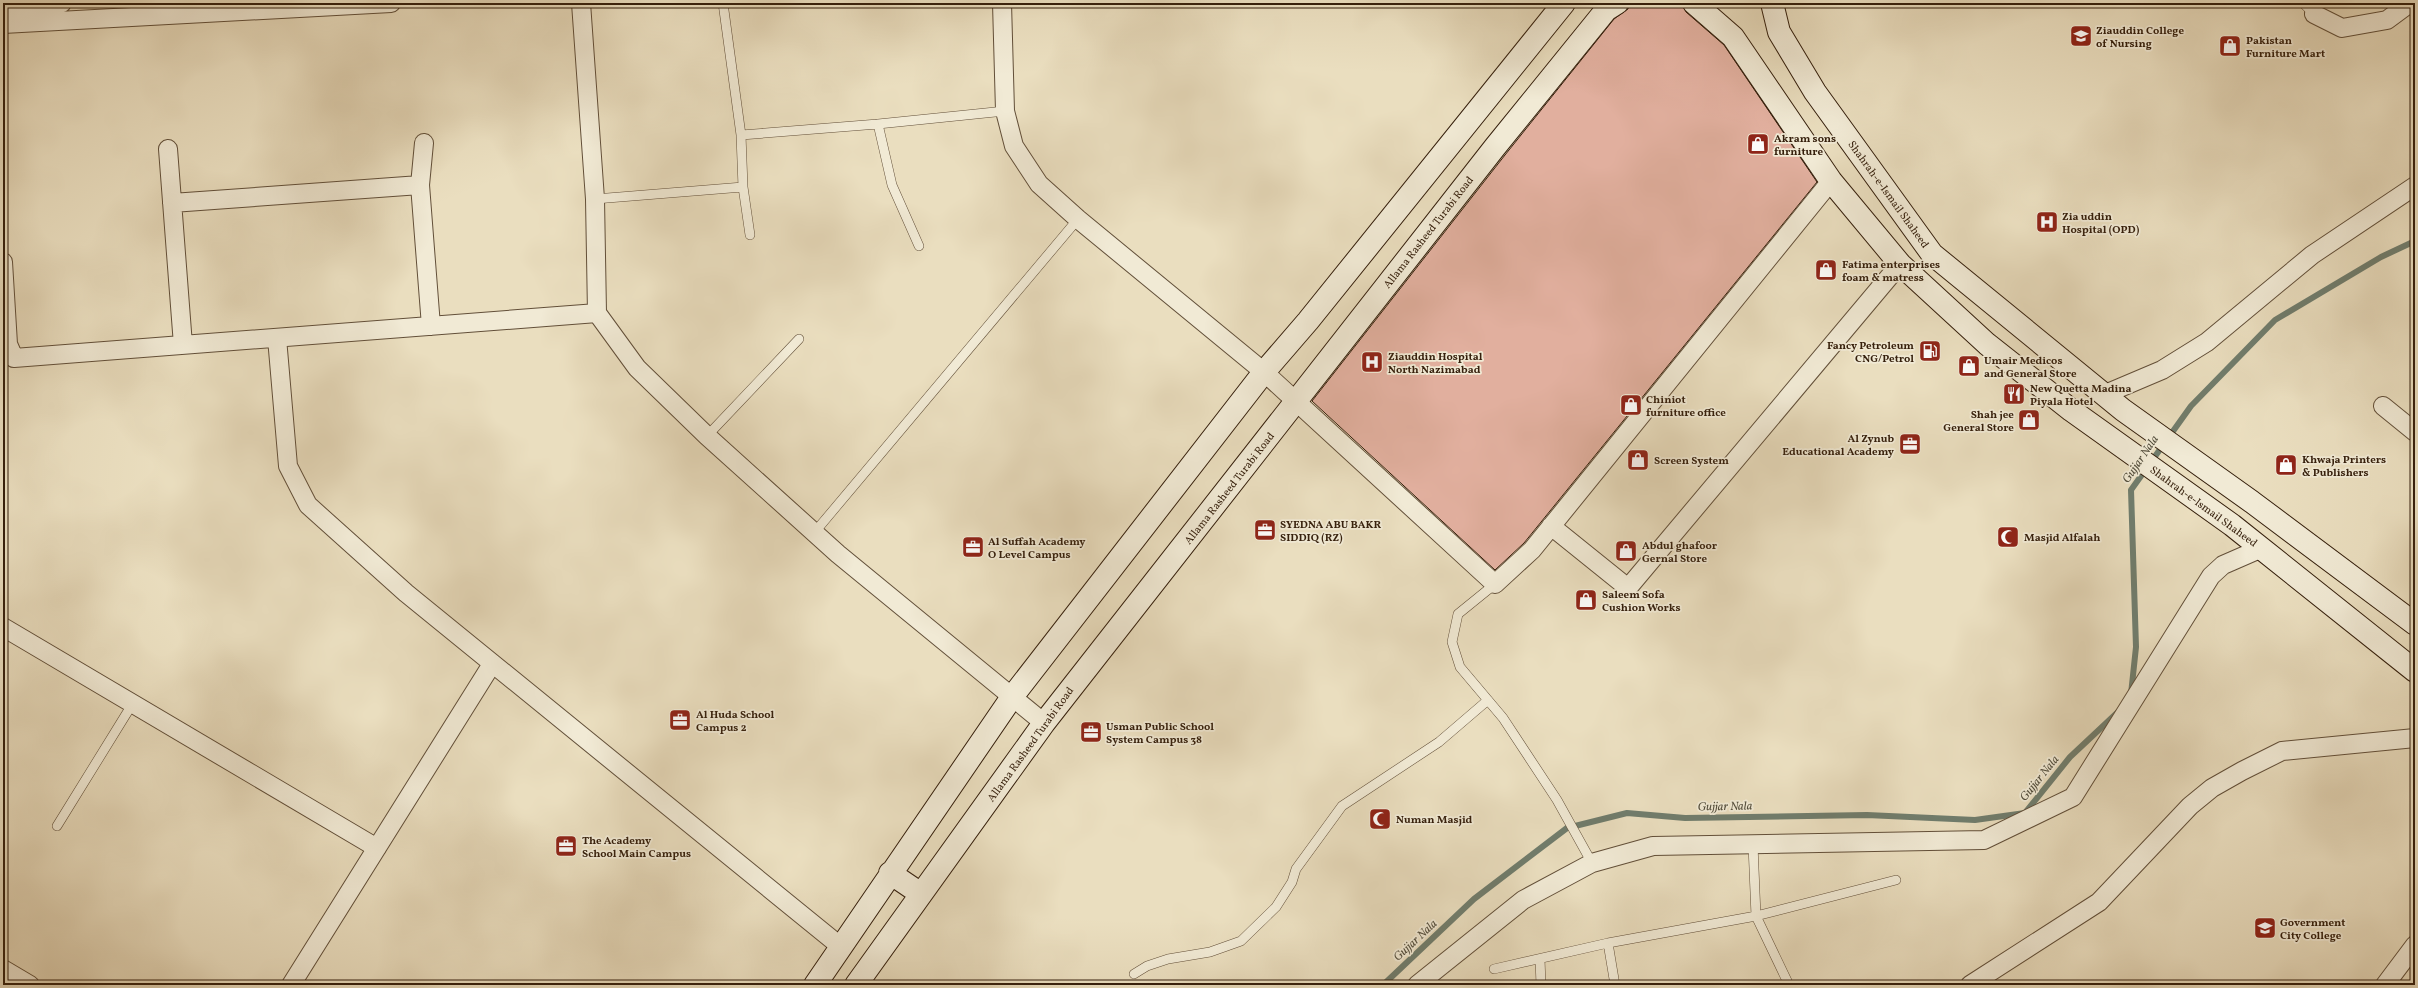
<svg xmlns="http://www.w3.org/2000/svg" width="2418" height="988" viewBox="0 0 2418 988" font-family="Vollkorn,serif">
  <rect width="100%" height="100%" fill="#eadebf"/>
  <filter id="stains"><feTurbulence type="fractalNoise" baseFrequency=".005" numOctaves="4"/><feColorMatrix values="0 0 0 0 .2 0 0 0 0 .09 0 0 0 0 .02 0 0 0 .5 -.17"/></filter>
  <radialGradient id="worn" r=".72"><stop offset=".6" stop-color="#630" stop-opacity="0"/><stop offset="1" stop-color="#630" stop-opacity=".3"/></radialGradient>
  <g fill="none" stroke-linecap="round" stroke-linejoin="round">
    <path stroke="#707d6d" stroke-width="6" d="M2131,694L2136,647L2131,490L2191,406L2275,320L2381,257L2415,241
      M1383,985L1474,899L1567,828L1627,813L1685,818L1867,815L1975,820L2025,813L2070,757L2118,712"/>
  </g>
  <path fill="#e1af9e" stroke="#351f0c" d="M1629,3H1682L1686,12L1724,45L1817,182L1524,543L1495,570L1312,401L1505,155L1614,19L1628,9Z"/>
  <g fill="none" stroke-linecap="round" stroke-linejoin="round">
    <g stroke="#624f39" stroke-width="10">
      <path id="service" d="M723,3L741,135L743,187L750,235
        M2303,3L2314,14
        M878,124L892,185L919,246
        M741,135L878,124L1005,111
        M595,199L743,187
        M707,436L799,339
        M814,533L1078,219
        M1495,584L1458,614L1452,642L1460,667L1503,718L1557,800L1592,863
        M57,826L133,703
        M1753,845L1756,916L1789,985
        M1608,943L1615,985
        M1540,959L1541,985
        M1494,969L1608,943L1756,916L1896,880
        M1134,974L1147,966L1168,959L1210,952L1241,941L1276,907L1292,882L1296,869L1342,806L1439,742L1488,700"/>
    </g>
    <g stroke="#624f39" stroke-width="20">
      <path id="minor" d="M581,3L595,199L597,313L637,368L707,436L838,554L1044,723
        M1002,3L1005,111L1014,146L1039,184L1078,219L1264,372L1495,584L1532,550L1831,181
        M3,8L62,3
        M2314,14L2342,28L2387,20L2410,3
        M3,24L391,3
        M424,143L420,185L431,326
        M168,149L183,345
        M172,203L420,185
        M3,262L8,344L14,358L597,313
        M277,338L288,466L308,505L406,593L840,946
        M2103,395L2162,370L2207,342L2312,255L2415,186
        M2383,406L2415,432
        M1551,526L1628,588L1900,264
        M3,627L377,848
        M3,969L30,985
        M291,985L492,664
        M1417,985L1523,900L1592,863L1653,846L1984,840L2073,797L2211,576L2223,565L2262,548
        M1970,985L2099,902L2190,806L2212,788L2242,771L2282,751L2415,738
        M2385,985L2415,945"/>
    </g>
    <g stroke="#351f0c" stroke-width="24">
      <path id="secondary" d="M1694,3L1733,37L1831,181L1900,264L1987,344L2071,410L2232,525L2415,671
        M1772,3L1779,32L1815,92L1932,254L2123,410L2252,502L2415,624
        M890,873L921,894
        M815,985L1012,697L1264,372L1308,321L1564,3
        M856,985L1044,723L1495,147L1606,10L1617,3"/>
    </g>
    <use href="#service" stroke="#f1ead5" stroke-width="9"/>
    <use href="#minor" stroke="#f1ead5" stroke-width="18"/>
    <use href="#secondary" stroke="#f1ead5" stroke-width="22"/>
  </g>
  <defs>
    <g id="university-square" transform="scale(1.15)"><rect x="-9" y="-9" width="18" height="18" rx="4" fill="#8f2418" stroke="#f1ead5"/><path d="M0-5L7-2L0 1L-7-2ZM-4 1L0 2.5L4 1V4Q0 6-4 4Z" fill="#fff"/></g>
    <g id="shop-square" transform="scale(1.15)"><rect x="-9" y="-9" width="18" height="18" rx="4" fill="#8f2418" stroke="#f1ead5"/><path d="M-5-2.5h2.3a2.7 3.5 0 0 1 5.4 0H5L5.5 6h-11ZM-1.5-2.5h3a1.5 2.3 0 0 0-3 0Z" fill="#fff"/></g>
    <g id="hospital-square" transform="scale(1.15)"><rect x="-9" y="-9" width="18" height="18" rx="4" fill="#8f2418" stroke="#f1ead5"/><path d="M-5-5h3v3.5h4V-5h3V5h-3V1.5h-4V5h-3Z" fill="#fff"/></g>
    <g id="fuel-square" transform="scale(1.15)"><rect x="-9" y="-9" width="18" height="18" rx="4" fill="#8f2418" stroke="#f1ead5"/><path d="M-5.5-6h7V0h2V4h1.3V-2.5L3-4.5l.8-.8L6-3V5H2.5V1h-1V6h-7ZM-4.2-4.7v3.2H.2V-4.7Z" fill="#fff"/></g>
    <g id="restaurant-square" transform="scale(1.15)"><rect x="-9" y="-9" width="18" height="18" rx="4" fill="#8f2418" stroke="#f1ead5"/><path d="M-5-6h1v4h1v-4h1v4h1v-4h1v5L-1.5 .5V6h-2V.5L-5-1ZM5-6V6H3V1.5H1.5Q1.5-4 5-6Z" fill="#fff"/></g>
    <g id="office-square" transform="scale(1.15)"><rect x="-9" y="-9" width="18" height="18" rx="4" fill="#8f2418" stroke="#f1ead5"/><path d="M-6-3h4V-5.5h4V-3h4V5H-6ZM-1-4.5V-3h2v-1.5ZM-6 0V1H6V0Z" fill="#fff"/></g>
    <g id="mosque-square" transform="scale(1.15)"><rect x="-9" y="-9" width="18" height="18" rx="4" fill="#8f2418" stroke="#f1ead5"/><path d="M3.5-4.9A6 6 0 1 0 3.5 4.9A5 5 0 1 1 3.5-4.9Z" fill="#fff"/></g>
  </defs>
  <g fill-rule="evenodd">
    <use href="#university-square" x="2081" y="36"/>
    <use href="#shop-square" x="2230" y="46"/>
    <use href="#shop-square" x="1758" y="144"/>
    <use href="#hospital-square" x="2047" y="222"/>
    <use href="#shop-square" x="1826" y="270"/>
    <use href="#fuel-square" x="1930" y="351"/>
    <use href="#hospital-square" x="1372" y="362"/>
    <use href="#shop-square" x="1969" y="366"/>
    <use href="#restaurant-square" x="2014" y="394"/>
    <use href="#shop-square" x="1631" y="405"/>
    <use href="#shop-square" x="2029" y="420"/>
    <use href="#office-square" x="1910" y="444"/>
    <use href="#shop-square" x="1638" y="460"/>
    <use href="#shop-square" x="2286" y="465"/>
    <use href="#office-square" x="1265" y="530"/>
    <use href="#mosque-square" x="2008" y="537"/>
    <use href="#office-square" x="973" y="547"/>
    <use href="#shop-square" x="1626" y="551"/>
    <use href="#shop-square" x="1586" y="600"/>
    <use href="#office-square" x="680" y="720"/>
    <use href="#office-square" x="1091" y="732"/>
    <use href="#mosque-square" x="1380" y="819"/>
    <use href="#office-square" x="566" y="846"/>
    <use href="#university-square" x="2265" y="928"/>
  </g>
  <g text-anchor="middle" stroke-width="3.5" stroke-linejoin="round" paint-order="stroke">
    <g font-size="11" font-weight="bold" fill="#351f0c" stroke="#f1ead5" text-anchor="start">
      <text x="2096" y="34">Ziauddin College<tspan x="2096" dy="13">of Nursing</tspan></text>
      <text x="2246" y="44">Pakistan<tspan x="2246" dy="13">Furniture Mart</tspan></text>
      <text x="1774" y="142">Akram sons<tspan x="1774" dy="13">furniture</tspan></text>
      <text x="2062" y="220">Zia uddin<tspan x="2062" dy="13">Hospital (OPD)</tspan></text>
      <text x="1842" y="268">Fatima enterprises<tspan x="1842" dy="13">foam &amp; matress</tspan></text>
      <text x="1914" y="349" text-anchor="end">Fancy Petroleum<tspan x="1914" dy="13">CNG/Petrol</tspan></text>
      <text x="1388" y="360">Ziauddin Hospital<tspan x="1388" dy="13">North Nazimabad</tspan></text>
      <text x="1984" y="364">Umair Medicos<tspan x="1984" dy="13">and General Store</tspan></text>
      <text x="2030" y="392">New Quetta Madina<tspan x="2030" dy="13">Piyala Hotel</tspan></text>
      <text x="1646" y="403">Chiniot<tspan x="1646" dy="13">furniture office</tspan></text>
      <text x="2014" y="418" text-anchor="end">Shah jee<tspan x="2014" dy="13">General Store</tspan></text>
      <text x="1894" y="442" text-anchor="end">Al Zynub<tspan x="1894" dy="13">Educational Academy</tspan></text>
      <text x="2302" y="463">Khwaja Printers<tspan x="2302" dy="13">&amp; Publishers</tspan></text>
      <text x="1654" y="464">Screen System</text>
      <text x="1280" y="528">SYEDNA ABU BAKR<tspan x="1280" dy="13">SIDDIQ (RZ)</tspan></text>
      <text x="2024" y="541">Masjid Alfalah</text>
      <text x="988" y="545">Al Suffah Academy<tspan x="988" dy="13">O Level Campus</tspan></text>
      <text x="1642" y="549">Abdul ghafoor<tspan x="1642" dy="13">Gernal Store</tspan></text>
      <text x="1602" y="598">Saleem Sofa<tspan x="1602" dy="13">Cushion Works</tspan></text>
      <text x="696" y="718">Al Huda School<tspan x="696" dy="13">Campus 2</tspan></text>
      <text x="1106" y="730">Usman Public School<tspan x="1106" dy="13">System Campus 38</tspan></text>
      <text x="1396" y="823">Numan Masjid</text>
      <text x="582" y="844">The Academy<tspan x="582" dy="13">School Main Campus</tspan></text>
      <text x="2280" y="926">Government<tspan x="2280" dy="13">City College</tspan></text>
    </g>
    <g font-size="11" fill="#351f0c" stroke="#f1ead5">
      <text transform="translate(1889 194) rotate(54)" y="4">Shahrah-e-Ismail Shaheed</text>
      <text transform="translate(1428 232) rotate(-52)" y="4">Allama Rasheed Turabi Road</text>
      <text transform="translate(1229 488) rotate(-52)" y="4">Allama Rasheed Turabi Road</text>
      <text transform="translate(2204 506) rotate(36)" y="4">Shahrah-e-Ismail Shaheed</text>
      <text transform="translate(1030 744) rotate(-54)" y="4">Allama Rasheed Turabi Road</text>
    </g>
    <g font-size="12" font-style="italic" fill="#534e3d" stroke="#f1ead5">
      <text transform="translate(2140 459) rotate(-56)" y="4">Gujjar Nala</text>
      <text transform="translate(2039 778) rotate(-51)" y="4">Gujjar Nala</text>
      <text transform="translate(1725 806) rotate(-1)" y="4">Gujjar Nala</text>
      <text transform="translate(1415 940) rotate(-43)" y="4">Gujjar Nala</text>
    </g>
  </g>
  <rect width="2418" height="988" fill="none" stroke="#eadebf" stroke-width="16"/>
  <rect x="4" y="4" width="2410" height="980" fill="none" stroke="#351f0c" stroke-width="2"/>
  <rect x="8" y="8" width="2402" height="972" fill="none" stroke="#351f0c"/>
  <rect width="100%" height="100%" filter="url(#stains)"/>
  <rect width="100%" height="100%" fill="url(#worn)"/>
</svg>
